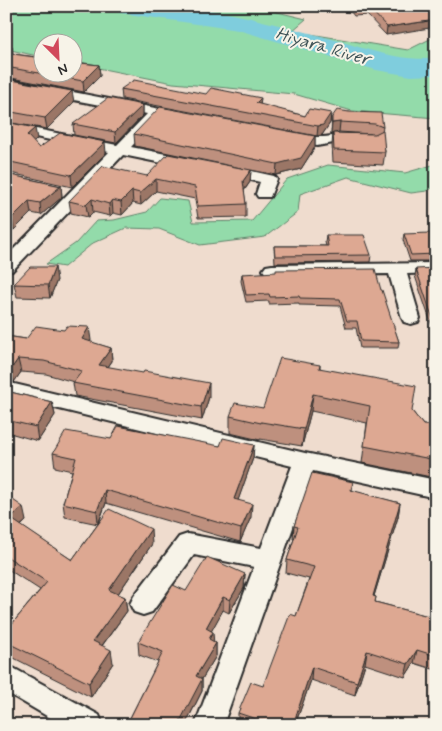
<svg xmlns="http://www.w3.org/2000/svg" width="442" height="731" viewBox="0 0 442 731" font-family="Mynerve,sans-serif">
  <rect width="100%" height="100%" fill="#efdcce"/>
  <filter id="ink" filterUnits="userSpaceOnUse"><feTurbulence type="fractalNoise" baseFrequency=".02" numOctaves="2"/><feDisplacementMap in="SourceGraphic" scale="10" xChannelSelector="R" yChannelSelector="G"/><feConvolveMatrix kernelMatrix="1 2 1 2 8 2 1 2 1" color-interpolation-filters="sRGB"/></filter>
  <g filter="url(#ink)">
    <path fill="#93dbaa" stroke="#5f836a" d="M6,6H253L306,19L292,31L408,50L436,36V118L352,111L294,94L173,83L73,63L72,42H42V57L6,49Z
      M436,164V186L427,191L411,193L348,177L300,194L298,212L265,237L200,245L159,229L126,228L93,243L64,267L46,264L76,243L96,221L114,220L147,212L160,198L188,201L193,222L252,221L287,179L328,165L405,173Z"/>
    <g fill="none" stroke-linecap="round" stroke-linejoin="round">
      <path fill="#7fcddd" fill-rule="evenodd" d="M109,6C154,6 199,6 242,16C277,24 312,33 346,43C378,53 401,60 436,59V75L411,76L376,70L238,30L121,13L112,11Z"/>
      <g stroke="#2b2b2b" stroke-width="4">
        <path id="street" d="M6,79L186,114L188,117L181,121L159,117L131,147L191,159L196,161L199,164L196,167L191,169L123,155L12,271L6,272V257L109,152L6,131V123L117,145L147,114L6,87Z
          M288,133C297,134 307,137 316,137C332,138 344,131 363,136L365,139L363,142H339L317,146L283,140L281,137L283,134Z
          M225,165L274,176L277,179L270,197H258L256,194L260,182L220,173L217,170L220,167Z
          M436,263V273L407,274L420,318L418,322L411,324L404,322L402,318L389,274L272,275L266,274L263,270L266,266L272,265Z
          M6,382L305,453L436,480V498L313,471L223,725H195L254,567L194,555L152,612L143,615L134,612L130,604L134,596L179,537L188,534L261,548L292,466L6,396Z
          M6,664L99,715L103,725H62L6,692Z"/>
      </g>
      <use href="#street" fill="#f7f3e8" fill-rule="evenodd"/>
    </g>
    <path fill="#be907e" stroke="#2b2b2b" d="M322,6H436L386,35L367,15L354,16L351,12L322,9Z
      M6,46L12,47L13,54L99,65L100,76L84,92L6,77Z
      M6,79L74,102L47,129L6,122Z
      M121,89L260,105L305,116L331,113L330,123L322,135L317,136L122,99Z
      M143,105V115L116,143L74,135L73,124Z
      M349,112L383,127L382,131L385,152L383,165L333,162L332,145L333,133L371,134L339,132L331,134L332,117Z
      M6,122L37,139L33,142L39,148L106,153L72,187L6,172Z
      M134,134L315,136V147L301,169L276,175L251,170L250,182L244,191L246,204V217L198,218L195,199L156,191L141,205L133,203L122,215L113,213L110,216L93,212L88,217L71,213L69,201L147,176L241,168L135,146Z
      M6,174L61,186L62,197L41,215L31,213L14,230L6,229Z
      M404,234L436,250V261H410L403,240Z
      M326,235L371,255L370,262L275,263L274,246H326L325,242Z
      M416,269L436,325L432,326L415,276Z
      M242,274L381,290L399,342L398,348H360L356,328H346L340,306L299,305V303L269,304V301L246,302L241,281Z
      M57,280L50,298L17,297L14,284Z
      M6,336L26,339L91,340L90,342L111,348L112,361L108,367L209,397L202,420L75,396L73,383L74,382L46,374L21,372L14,382L6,381Z
      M320,365V368L412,411L423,425L436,426V478L362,463L367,423L311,411L302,446L260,439V440L230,433V416L263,408Z
      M6,391L52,402L55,415L38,441L6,432Z
      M111,439L220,446L254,445L253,458L238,500L251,517L240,542L106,503L99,523L152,544L118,594L125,597L127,611L102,646L113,663L91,697L6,654V631L40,590L6,568V495L26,521L21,526L72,560L98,524L65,517L63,503L72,471L55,467L53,453Z
      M353,482L352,491L400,503L398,517L374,596L376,597L375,602L436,618V670L414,663L405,677L365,664L355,695L311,680L295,725H238V713L263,686L296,616L309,579L286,573L287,560L294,539H293L294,526Z
      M245,574L244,588L229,613L223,610L211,631L213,642L216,643V656L202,679V691L185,725H131L130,718L158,662L139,655L138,642L186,591Z"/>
    <path fill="#9b7666" stroke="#2b2b2b" d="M436,20V27L386,35L387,27Z
      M12,47L13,57L6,61V50Z
      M99,65L100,76L84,92L83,81Z
      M72,91L74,102L47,129L45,118Z
      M261,98L260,107L256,103Z
      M143,105V115L116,143L115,132Z
      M331,113L330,123L322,135L317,136L318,126Z
      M340,122L339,132L331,134L332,123Z
      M35,128L37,139L29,147L27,135Z
      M315,136V147L301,169L276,175L277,164Z
      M105,142L106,153L72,187L71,175Z
      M251,170L250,182L242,193L243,181Z
      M156,179V191L141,205L140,193Z
      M61,186L62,197L41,215L40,203Z
      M132,191L133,203L122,215L121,202Z
      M92,199L93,212L88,217L86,205Z
      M112,200L113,213L110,216L109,204Z
      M29,201L31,213L14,230L12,218Z
      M55,267L57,280L50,298L48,285Z
      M436,318V325L432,326L433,319Z
      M89,327L91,340L83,352L82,339Z
      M111,348L112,361L100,378L99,365Z
      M18,359L21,372L14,382L11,369Z
      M209,383V397L202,420L201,407Z
      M313,394L311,411L302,446L304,429Z
      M52,402L55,415L38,441L36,427Z
      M254,445L253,458L234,512V499Z
      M105,490L106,503L98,524L97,511Z
      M400,503L398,517L370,609L373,596Z
      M252,504L251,517L240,542L241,529Z
      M23,507L26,521L13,532L10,518Z
      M151,529L152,544L111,604L109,590Z
      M245,574L244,588L229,613L230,600Z
      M125,597L127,611L95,655L93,641Z
      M223,597V610L206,641V628Z
      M213,632L214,645L209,639Z
      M216,643V656L202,679V691L185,725H178L196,676Z
      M111,650L113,663L91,697L89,683Z
      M417,650L414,663L405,677L408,664Z
      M367,651L365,664L355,695L357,682Z
      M312,667L311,680L295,725H293Z"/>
    <path fill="#dda892" stroke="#2b2b2b" d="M353,6H436V20L387,27L368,7L354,8Z
      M6,46L12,47L6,50Z
      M6,53L42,58V72H72V62L99,65L83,81L6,67Z
      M6,79L72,91L45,118L6,111Z
      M134,80L206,94L211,88L261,98L256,103L305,116L309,109L331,113L323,125L318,126L121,89Z
      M108,98L143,105L115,132L73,124Z
      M160,107L315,136L301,158L277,164L134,134Z
      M337,110L349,112L381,113L383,127L375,124L340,122L332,123V117Z
      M6,122L35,128L27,135L39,148L60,133L105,142L71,175L6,161Z
      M383,130L385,152L334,150L333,133L375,134Z
      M168,154L251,170L243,181L246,204L198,206L195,187L156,179L140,193L132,191L121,202L112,200L109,204L92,199L86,205L69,201L103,166L147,176Z
      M6,174L61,186L40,203L29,201L12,218L6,217Z
      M430,233L436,250V254L411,255L404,234Z
      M326,235H364L371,255L275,256L274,246H328Z
      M30,267H55L48,285L14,284Z
      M436,268V318L433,319L416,269Z
      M375,269L381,290H382L399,342L361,341L357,321H347L340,299L300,298L299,296L270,297L269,294L246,295L242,274L276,272V270Z
      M36,326L64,330L67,326L89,327L82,339L111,348L99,365L143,373L144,371L209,383L201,407L73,383L82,371L44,361L18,359L11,369L6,368V336L26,339Z
      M280,358L320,365L319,368L416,386L412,411L423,425L436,426V460L364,446L370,406L313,394L304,429L261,422V423L230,416L235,403L263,408Z
      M6,391L52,402L36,427L6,420Z
      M118,426L220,446L223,438L254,445L234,499L252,504L241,529L105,490L97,511L63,503L76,458L53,453L66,431L111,439Z
      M312,473L353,482L351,490L400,503L373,596L376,597L375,602L436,618V656L417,650L408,664L367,651L357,682L312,667L293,725H274L238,713L251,682L263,686L290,614L296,616L314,567L287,560L298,527L294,526Z
      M6,495L23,507L10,518L72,560L109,509L151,529L109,590L125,597L93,641L111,650L89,683L6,642V631L47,582L6,556Z
      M207,557L245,574L230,600L223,597L206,628L213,632L209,639L216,643L196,676L202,679L178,725H145L130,718L163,652L138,642L173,585L186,591Z"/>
  </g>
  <g text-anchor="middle" stroke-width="4" stroke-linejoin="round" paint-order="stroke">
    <g font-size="18" font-style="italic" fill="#405458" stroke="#f7f3e8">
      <text transform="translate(323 46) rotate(16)" y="6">Hiyara River</text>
    </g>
  </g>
  <rect width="442" height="731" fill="none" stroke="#f7f3e8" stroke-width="25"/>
  <rect x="12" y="12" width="417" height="706" fill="none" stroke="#2b2b2b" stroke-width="2" filter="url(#ink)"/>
  <g transform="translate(58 58) rotate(156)"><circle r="24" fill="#f7f3e8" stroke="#a5a39c"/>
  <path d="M0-4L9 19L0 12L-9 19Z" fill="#d1495b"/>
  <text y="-8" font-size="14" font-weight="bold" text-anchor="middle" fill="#2b2b2b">N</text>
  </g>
</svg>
